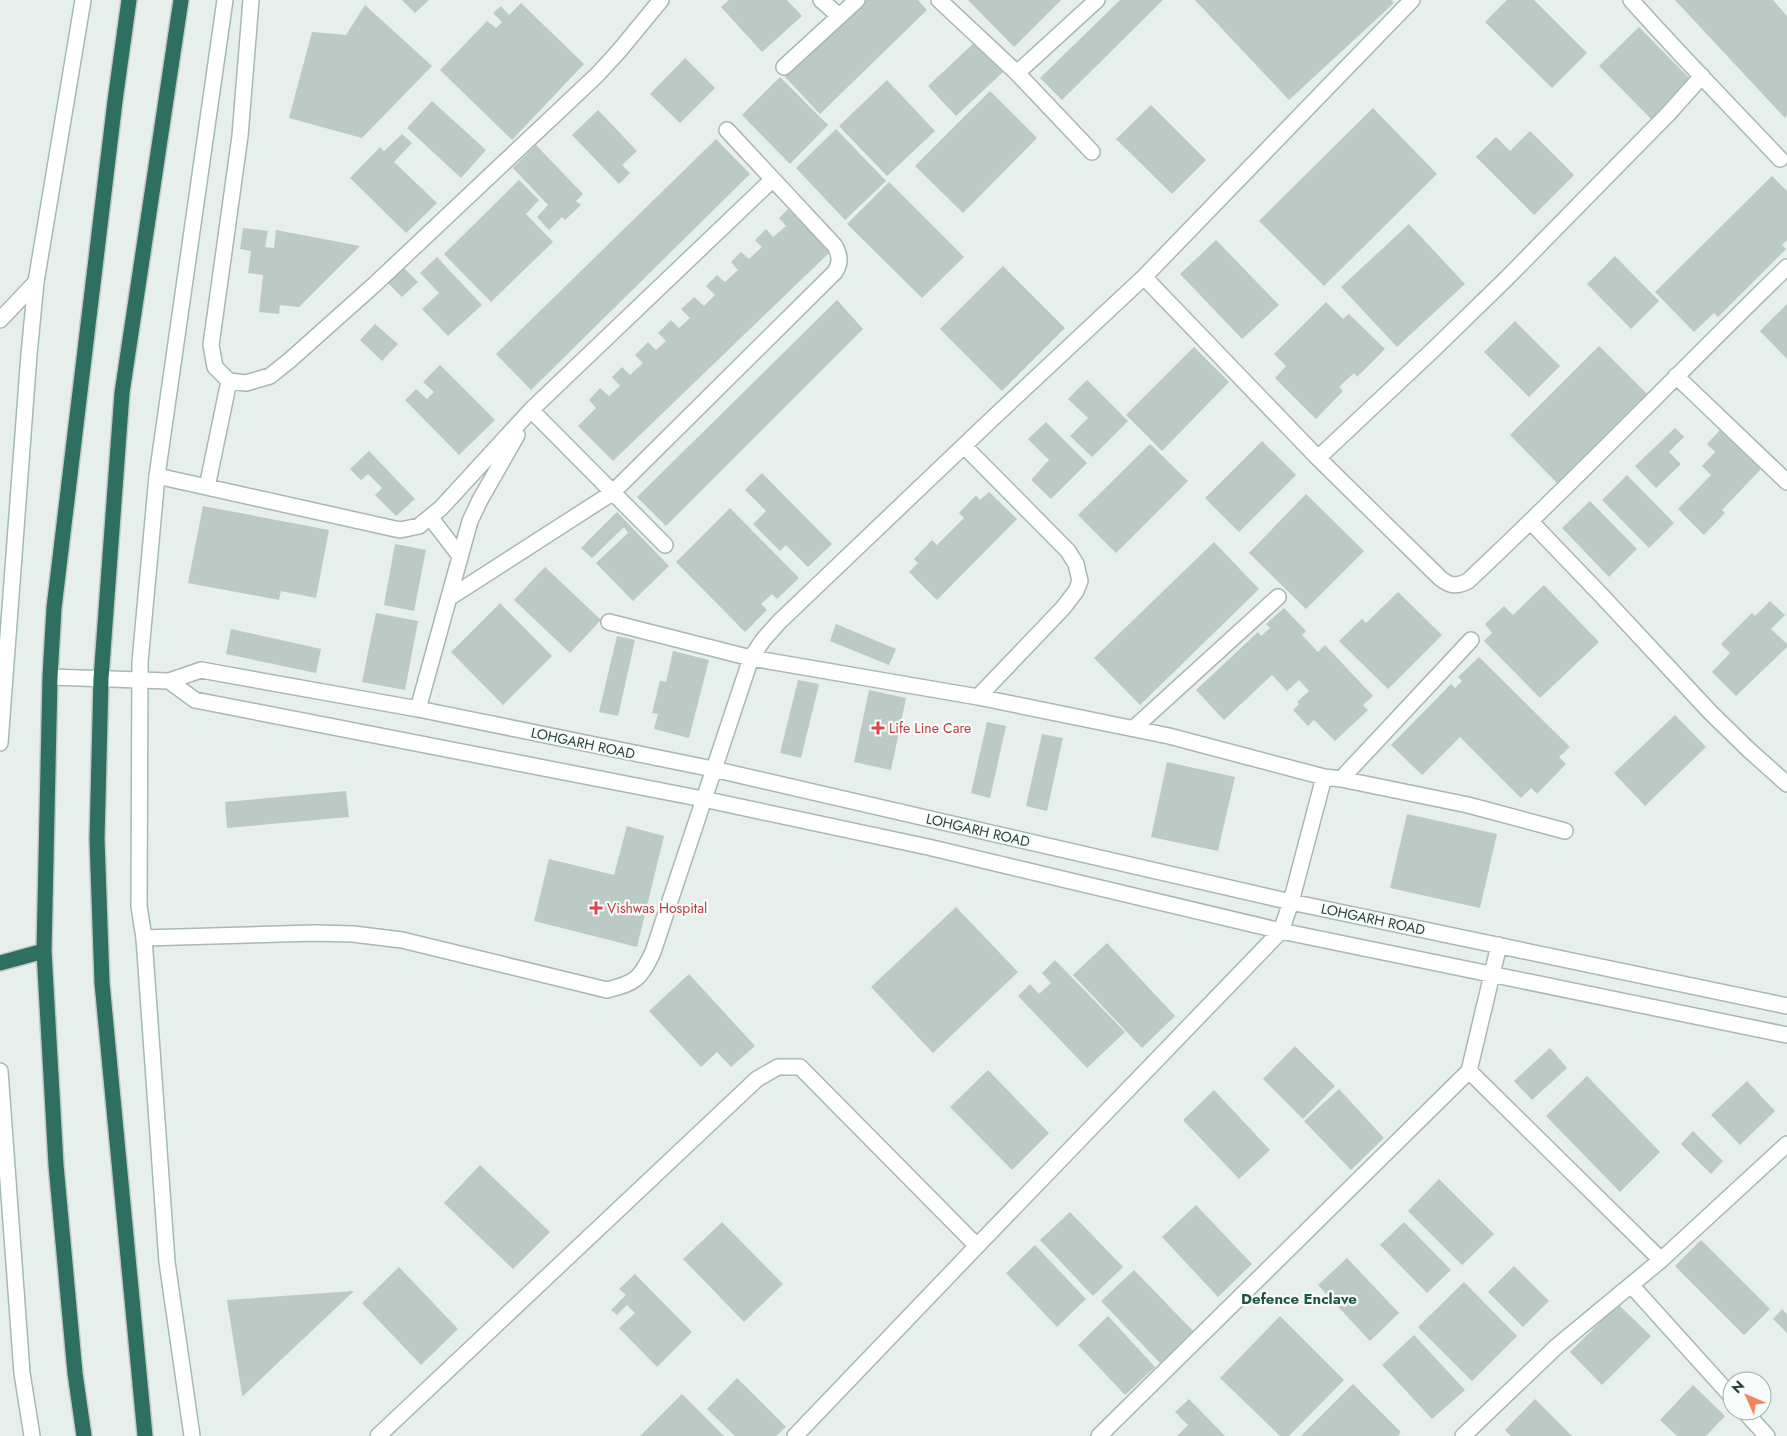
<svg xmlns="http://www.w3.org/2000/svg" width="1787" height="1436" viewBox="0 0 1787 1436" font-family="Jost,sans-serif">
  <rect width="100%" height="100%" fill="#e6efeb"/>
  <path fill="#bbcac4" d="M402,0H429L415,13Z
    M729,0H787L802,16L762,52L721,7Z
    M864,0H918L927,10L820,114L785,77Z
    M968,0H1061L1014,47Z
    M1120,0H1163L1062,100L1040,78Z
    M1195,0H1391L1394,3L1289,100Z
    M1507,0H1534L1587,53L1552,88L1485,22Z
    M1675,0H1773L1787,16V115L1785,118Z
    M521,3L584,64L512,140L440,70L487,21L496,28L502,22L493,13L501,6L509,15Z
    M365,5L432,66L362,138L289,118L312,32L346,35Z
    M1639,27L1693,82L1653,121L1599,66Z
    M975,42L1003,72L956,116L928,86Z
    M685,58L715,88L680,123L650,94Z
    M780,77L828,125L790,164L742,115Z
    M887,80L935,131L887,176L839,126Z
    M990,91L1037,138L963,213L915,166Z
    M432,101L486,150L461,178L407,128Z
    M1151,105L1206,160L1172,194L1116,139Z
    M1373,108L1437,174L1324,286L1259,221Z
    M598,110L637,151L622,165L630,173L619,184L572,135Z
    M836,129L886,181L845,220L796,168Z
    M1530,131L1574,175L1534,215L1476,157L1496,137L1510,151Z
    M402,134L412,143L394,162L437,203L406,233L350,178L380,147L384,151Z
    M716,139L750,174L531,390L496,354Z
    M536,145L583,194L576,201L581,205L565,220L562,217L549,230L537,217L548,205L513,168Z
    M1772,176L1787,191V240L1782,245L1786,249L1718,317L1714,313L1694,332L1655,292Z
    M519,180L539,200L526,214L553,242L491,302L444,254Z
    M889,182L964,257L922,298L847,224Z
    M788,209L830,252L613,461L578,426L596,408L589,400L600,388L609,396L620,386L612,377L622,367L630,375L643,363L635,355L648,342L656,350L666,341L658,333L671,320L679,328L690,318L681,309L694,297L704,306L715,295L706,286L717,275L725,282L738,270L731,262L741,252L749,259L762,247L755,240L766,229L773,237L786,226L779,218Z
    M1409,224L1465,284L1397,347L1341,287Z
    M243,228L268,231L265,247L274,248L276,230L360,246L299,307L280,305L279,314L259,312L263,275L248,273L251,251L240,249Z
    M1216,240L1279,305L1242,339L1180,274Z
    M1615,256L1659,301L1631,329L1587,284Z
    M437,257L482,305L448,336L422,309L439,293L420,273Z
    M402,266L418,282L402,297L387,282Z
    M1003,266L1065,328L1002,391L940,329Z
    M837,300L863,329L666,526L637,497Z
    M1326,302L1343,319L1349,314L1385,349L1357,377L1354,373L1339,387L1343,391L1316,419L1275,378L1286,366L1274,354Z
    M1787,304V359L1760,331Z
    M1515,321L1560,366L1529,397L1484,352Z
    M375,324L398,344L382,361L360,340Z
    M1599,346L1647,394L1557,483L1510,435Z
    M1194,347L1229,382L1162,451L1126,415Z
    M440,365L495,420L459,455L405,400L416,389L427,399L434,392L423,382Z
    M1087,380L1128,421L1092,457L1070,436L1088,418L1068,399Z
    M1046,422L1087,463L1051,499L1031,480L1049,460L1028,439Z
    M1675,428L1684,437L1669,452L1681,464L1656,488L1635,466Z
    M1720,430L1725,434L1728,432L1734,437L1731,440L1761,469L1722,510L1725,513L1704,535L1678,509L1711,475L1702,466L1715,452L1707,444Z
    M1262,441L1296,475L1239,532L1205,498Z
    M1150,444L1188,481L1116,553L1078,515Z
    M369,451L415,499L396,516L375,495L382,488L368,474L361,480L350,469Z
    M762,473L832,544L808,567L786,545L780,551L753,524L766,511L745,490Z
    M1627,475L1674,523L1649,548L1602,500Z
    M989,492L1017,519L937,600L909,572L918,563L914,559L932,540L937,545L964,518L959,513L976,495L980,500Z
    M1306,494L1364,551L1306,609L1249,553Z
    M1590,501L1637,549L1609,577L1562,528Z
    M203,506L329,530L316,598L281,591L279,600L188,583Z
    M730,508L799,578L777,599L772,594L761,604L767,610L745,632L676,562Z
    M617,512L669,566L633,601L596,563L628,533L624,527L592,558L581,548Z
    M1214,542L1259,589L1140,705L1094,658Z
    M395,544L426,550L414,611L384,605Z
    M545,567L601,620L570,653L514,600Z
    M1544,585L1599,642L1540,698L1484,641L1492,633L1485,624L1504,606L1513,615Z
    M1398,592L1442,635L1388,689L1339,641L1362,619L1366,623Z
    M1770,601L1785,615L1771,629L1787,644V647L1736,696L1712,672L1730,653L1721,644L1752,613L1755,616Z
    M500,603L552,656L503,705L451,652Z
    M1284,608L1306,631L1302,635L1318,652L1325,645L1373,696L1363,705L1368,710L1335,741L1314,720L1308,726L1293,710L1299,704L1297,702L1309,691L1299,680L1287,691L1272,675L1224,720L1196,690L1258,632L1261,636L1270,628L1266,624Z
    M376,613L418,621L405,690L362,682Z
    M836,624L896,649L889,665L830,641Z
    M231,629L321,649L316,673L226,654Z
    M617,636L635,640L618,716L599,712Z
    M673,651L709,660L689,738L654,729L658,714L652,713L660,681L666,682Z
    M1479,657L1570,747L1559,757L1566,764L1537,794L1531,788L1521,798L1460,737L1422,775L1391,745L1451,684L1455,688L1462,681L1458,677Z
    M798,680L819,684L801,758L780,753Z
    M869,690L906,698L891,770L854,762Z
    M1675,715L1706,747L1645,806L1614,773Z
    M987,722L1006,726L990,798L971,793Z
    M1042,734L1063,738L1047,811L1026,806Z
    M1167,762L1235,777L1218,851L1151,837Z
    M346,791L349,817L227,828L225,802Z
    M1407,814L1497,834L1480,908L1390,888Z
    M627,826L664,836L637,947L534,921L549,859L614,875Z
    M956,907L1018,972L933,1053L871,987Z
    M1107,943L1175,1016L1142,1048L1073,975Z
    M1055,960L1125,1032L1087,1068L1018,996L1030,984L1039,994L1051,983L1042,973Z
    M689,974L755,1046L731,1067L717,1052L701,1067L649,1011Z
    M1295,1046L1335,1086L1303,1119L1263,1079Z
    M1550,1048L1567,1068L1532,1100L1514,1081Z
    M988,1070L1049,1133L1012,1170L950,1107Z
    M1587,1076L1660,1152L1620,1192L1546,1116Z
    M1747,1081L1775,1111L1740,1145L1711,1115Z
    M1339,1089L1384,1138L1351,1170L1304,1121Z
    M1214,1090L1270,1150L1239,1179L1183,1120Z
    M1693,1131L1723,1161L1711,1174L1681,1144Z
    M480,1165L550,1232L513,1269L444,1203Z
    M1439,1179L1494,1234L1462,1265L1408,1211Z
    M1196,1205L1252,1264L1218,1297L1162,1237Z
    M1070,1212L1123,1267L1093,1296L1040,1240Z
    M722,1222L783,1284L744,1322L683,1259Z
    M1404,1222L1451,1270L1427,1293L1380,1245Z
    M1701,1240L1770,1309L1744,1335L1675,1266Z
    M1035,1245L1086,1299L1057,1327L1006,1273Z
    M1347,1258L1399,1313L1370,1341L1318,1285Z
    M1514,1266L1549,1301L1523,1327L1488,1292Z
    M399,1267L458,1329L421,1365L362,1303Z
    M1134,1270L1194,1332L1160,1363L1101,1301Z
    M635,1274L692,1332L657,1367L619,1328L635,1313L627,1305L617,1315L611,1310L626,1295L619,1289Z
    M1464,1282L1517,1336L1472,1381L1418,1327Z
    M354,1291L243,1396L242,1395L227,1300Z
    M1618,1304L1651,1336L1602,1385L1570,1352Z
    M1782,1309L1787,1314V1333L1773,1319Z
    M1108,1316L1155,1367L1125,1395L1078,1345Z
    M1280,1316L1344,1380L1289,1436H1280L1220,1378Z
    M1414,1335L1465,1390L1432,1419L1382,1365Z
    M737,1378L786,1427L776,1436H735L707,1409Z
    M1353,1384L1401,1432L1398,1436H1301Z
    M1693,1385L1725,1416L1706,1436H1677L1660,1420Z
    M682,1394L724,1436H640Z
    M1189,1399L1225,1436H1177L1188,1425L1175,1412Z
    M1535,1399L1572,1436H1511L1505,1430Z"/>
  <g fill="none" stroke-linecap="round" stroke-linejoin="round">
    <g stroke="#a8b8b2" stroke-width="18">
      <path id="street" d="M251,0L240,136L211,345L215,367L229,381L246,383L270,376L290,360L374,285L597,75L619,51L661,0
        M821,0L839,16
        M939,0L1017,73L1092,152
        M1631,0C1679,54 1730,106 1780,159
        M784,67L857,0
        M1017,73L1097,0
        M1144,277L1318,458L1440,578C1450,586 1456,587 1468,581C1577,479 1680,371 1787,267
        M0,320L36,282
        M1676,376L1787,482
        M531,410L665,545
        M964,446L1068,551L1076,564L1080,581L1076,591L1063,608L978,697
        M1318,458L1433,350L1508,277L1669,113L1702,76
        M157,476L400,530L419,526L441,508L531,410L772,180
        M207,487L229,381
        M430,517L460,556
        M1531,522L1602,596L1711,713L1749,750L1787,784
        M449,598L612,493L835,272C841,262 840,256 835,246L727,130
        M609,622L751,658L978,697L1169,736L1324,777L1341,779L1468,805L1565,831
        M50,677L169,681L195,700L703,799L928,847L1281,931L1787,1035
        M169,681L201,670L418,709L713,769L1291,902L1787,1006
        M418,709L470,521L480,500L517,435
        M1134,728L1278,597
        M1341,779L1471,640
        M144,938L314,933L353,934L402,940L607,990C636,983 640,979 653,952L751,658L763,640L779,622L993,418L1144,277L1412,0
        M977,1246L1281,931L1291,902L1324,777
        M1661,1260L1787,1144
        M1631,1285L1732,1397
        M1744,1411L1767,1436
        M378,1436L757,1079L778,1067H800L977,1246L795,1436
        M1099,1436L1469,1071
        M1463,1436L1556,1347L1661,1260L1469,1071L1499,945"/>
    </g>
    <g stroke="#a4bbb3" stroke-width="18">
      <path id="secondary" d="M0,743L29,354L36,282L83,0
        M0,1071L22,1373L32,1436
        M192,1436L167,1262L144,938L139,906L140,662L157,476L225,0"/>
    </g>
    <g stroke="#c2cac8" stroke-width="18">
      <path id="highway" d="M0,963L44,951
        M84,1436L75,1373L56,1165L44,951L50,677L54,608L115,101L129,0
        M145,1436L102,983L97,839L101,679L122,393L181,0"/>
    </g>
    <use href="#street" stroke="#fff" stroke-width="15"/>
    <use href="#secondary" stroke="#fff" stroke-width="15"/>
    <use href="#highway" stroke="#2f6f62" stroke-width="15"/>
  </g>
  <g fill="#e0444e" stroke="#f7fbf9" stroke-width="2">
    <path d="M875.5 720.5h5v5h5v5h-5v5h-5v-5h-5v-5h5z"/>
    <path d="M593.5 900.5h5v5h5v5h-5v5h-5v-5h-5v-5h5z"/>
  </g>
  <g text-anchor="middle" stroke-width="4.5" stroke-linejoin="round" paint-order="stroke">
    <g font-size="14" fill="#be3a42" stroke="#f7fbf9" text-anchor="start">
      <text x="889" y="733">Life Line Care</text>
      <text x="607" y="913">Vishwas Hospital</text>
    </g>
    <g font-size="14" fill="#24423a" stroke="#f7fbf9">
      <text transform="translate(583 743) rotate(12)" y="5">LOHGARH ROAD</text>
      <text transform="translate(978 830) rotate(13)" y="5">LOHGARH ROAD</text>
      <text transform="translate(1373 919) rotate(12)" y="5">LOHGARH ROAD</text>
    </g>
    <g font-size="15" font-weight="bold" fill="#1f5548" stroke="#f7fbf9">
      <text x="1299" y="1304">Defence Enclave</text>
    </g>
  </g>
  <g transform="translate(1747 1396) rotate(315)"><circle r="24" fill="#f7fbf9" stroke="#a3b1ad"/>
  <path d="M0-4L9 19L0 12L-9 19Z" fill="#f4845f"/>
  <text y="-8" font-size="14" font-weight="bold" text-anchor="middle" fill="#24423a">N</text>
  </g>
</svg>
